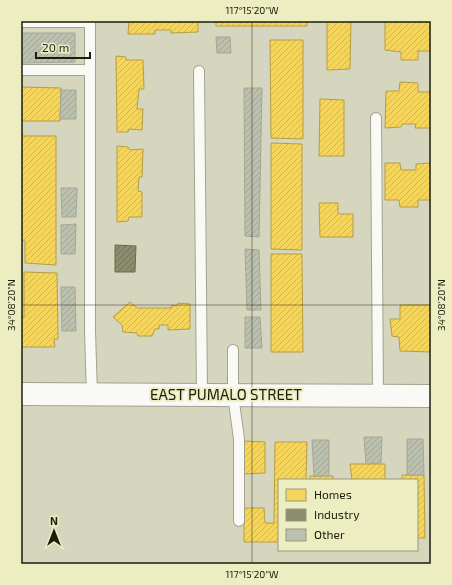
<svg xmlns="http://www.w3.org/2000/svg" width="452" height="585" viewBox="0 0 452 585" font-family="'Exo 2',sans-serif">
  <defs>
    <pattern id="homes-hatch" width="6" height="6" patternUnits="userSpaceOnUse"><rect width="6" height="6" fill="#f6d55c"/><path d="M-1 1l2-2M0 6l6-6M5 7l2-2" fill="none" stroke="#d2b64f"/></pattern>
    <pattern id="industry-hatch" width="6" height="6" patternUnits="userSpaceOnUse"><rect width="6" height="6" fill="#8c8c6e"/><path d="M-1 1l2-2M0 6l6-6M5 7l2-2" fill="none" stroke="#727259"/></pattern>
    <pattern id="building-hatch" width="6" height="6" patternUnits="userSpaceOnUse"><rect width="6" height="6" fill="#bcc0ae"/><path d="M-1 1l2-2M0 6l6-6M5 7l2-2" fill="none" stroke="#a1a494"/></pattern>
  </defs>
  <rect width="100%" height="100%" fill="#d6d6bf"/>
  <path fill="url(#homes-hatch)" stroke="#b59e44" d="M129,21H201H198V32L171,33V30H155V34H128Z
    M216,21H307V26H216Z
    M327,21H351L350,69L327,70Z
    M385,21H431V51H418V60H401V52L385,50Z
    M270,40H303V139L271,138Z
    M116,56L126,57V60H143L144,89H139L137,109H143L142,130L129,129L128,132H117Z
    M400,82L418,83V92H431V128H415L416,124H402L401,127L385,128L386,91H399Z
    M21,87L61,88L60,121H21Z
    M320,99L344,100V156H319Z
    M21,136H56V265L25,263V241H21Z
    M271,143L302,144V250L271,249Z
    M117,146L128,147L130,150L143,149L142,177H139L138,191L142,192V217H129L128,221L117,222Z
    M385,163H400L401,170H416V164L431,163V200H418V207H400L399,200H385Z
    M319,203H338V214H353V237H320Z
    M271,254H302L303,352H271Z
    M24,272L57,273L58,339H54L55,347H21V317H24Z
    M130,302L137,308H171L172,305L177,306L178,303L190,304V329L168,330V325H159V329H155L152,336H138L137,333L123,332L122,325L113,317Z
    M400,305H431V352L400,351L399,337L392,336L390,319H400Z
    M244,441L265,442V473L244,474Z
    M275,442H307L306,480H279V542H244V508H264L265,523H274Z
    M350,464H385V480H352Z
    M402,475H424L425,538H417V480H402Z
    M310,476H333V480H310Z"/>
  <path fill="url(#industry-hatch)" stroke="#6a6a51" d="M115,245L136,246L135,272H115Z"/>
  <path fill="url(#building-hatch)" stroke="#a4a796" d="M21,33H75V62L21,63Z
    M216,37H230L231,53H217Z
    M244,88H262L259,237L245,236Z
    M61,90H76V119H60Z
    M61,188H77L76,217H62Z
    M76,224L75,254H61V225Z
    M245,249L259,250L261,310H247Z
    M61,287H75L76,331H62Z
    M245,317H260L262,348H245Z
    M364,437H382L381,463L366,464Z
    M407,439H423L424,475H407Z
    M312,440H329V476H314Z"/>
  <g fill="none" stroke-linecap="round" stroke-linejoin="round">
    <g stroke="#a2a290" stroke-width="12">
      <path id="service" d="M21,22H90V331L92,395
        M21,70H90
        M199,71L202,395
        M376,118L378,395
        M233,350V395L239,439V521"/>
    </g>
    <g stroke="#a2a290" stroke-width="24">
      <path id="tertiary" d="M21,394L431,396"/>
    </g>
    <path stroke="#d3d3cc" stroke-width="2.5" stroke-dasharray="4 2" stroke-linecap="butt" d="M234,35L288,36V31
      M266,35L264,344L266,347L267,376
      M271,414V443"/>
    <use href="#service" stroke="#f9f9f5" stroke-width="10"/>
    <use href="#tertiary" stroke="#f9f9f5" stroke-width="22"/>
  </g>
  <path fill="none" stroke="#1c1c0c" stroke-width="1" stroke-opacity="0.45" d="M252,21V564M21,305H431"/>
  <g text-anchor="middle" stroke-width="4" stroke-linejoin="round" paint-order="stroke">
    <g font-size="15" fill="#1c1c0c" stroke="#eceec2">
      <text x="226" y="400">EAST PUMALO STREET</text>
    </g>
  </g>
  <rect width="452" height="585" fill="none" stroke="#eceec2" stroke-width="44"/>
  <rect x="278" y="479" width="140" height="72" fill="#eceec2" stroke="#999a79"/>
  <rect x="286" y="489" width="20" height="12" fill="#f6d55c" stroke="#999a79"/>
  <text x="314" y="499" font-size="12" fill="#1c1c0c">Homes</text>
  <rect x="286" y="509" width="20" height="12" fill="#8c8c6e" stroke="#999a79"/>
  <text x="314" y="519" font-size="12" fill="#1c1c0c">Industry</text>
  <rect x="286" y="529" width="20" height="12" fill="#bcc0ae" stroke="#999a79"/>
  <text x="314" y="539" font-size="12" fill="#1c1c0c">Other</text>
  <g transform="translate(54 531)" stroke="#eceec2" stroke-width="3" paint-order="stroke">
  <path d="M0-3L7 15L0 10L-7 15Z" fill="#1c1c0c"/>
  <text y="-6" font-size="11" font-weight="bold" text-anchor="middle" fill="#1c1c0c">N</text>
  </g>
  <path d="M36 52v6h54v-6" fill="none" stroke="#1c1c0c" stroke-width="2"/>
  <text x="42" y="52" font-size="12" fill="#1c1c0c" stroke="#eceec2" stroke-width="3" paint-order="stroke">20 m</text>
  <rect x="22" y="22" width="408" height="541" fill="none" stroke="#1c1c0c" stroke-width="1.5"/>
  <g font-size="10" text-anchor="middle" fill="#1c1c0c">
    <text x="252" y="14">117°15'20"W</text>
    <text transform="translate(11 305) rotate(-90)" y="4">34°08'20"N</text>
    <text transform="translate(441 305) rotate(-90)" y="4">34°08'20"N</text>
    <text x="252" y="578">117°15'20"W</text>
  </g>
</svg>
